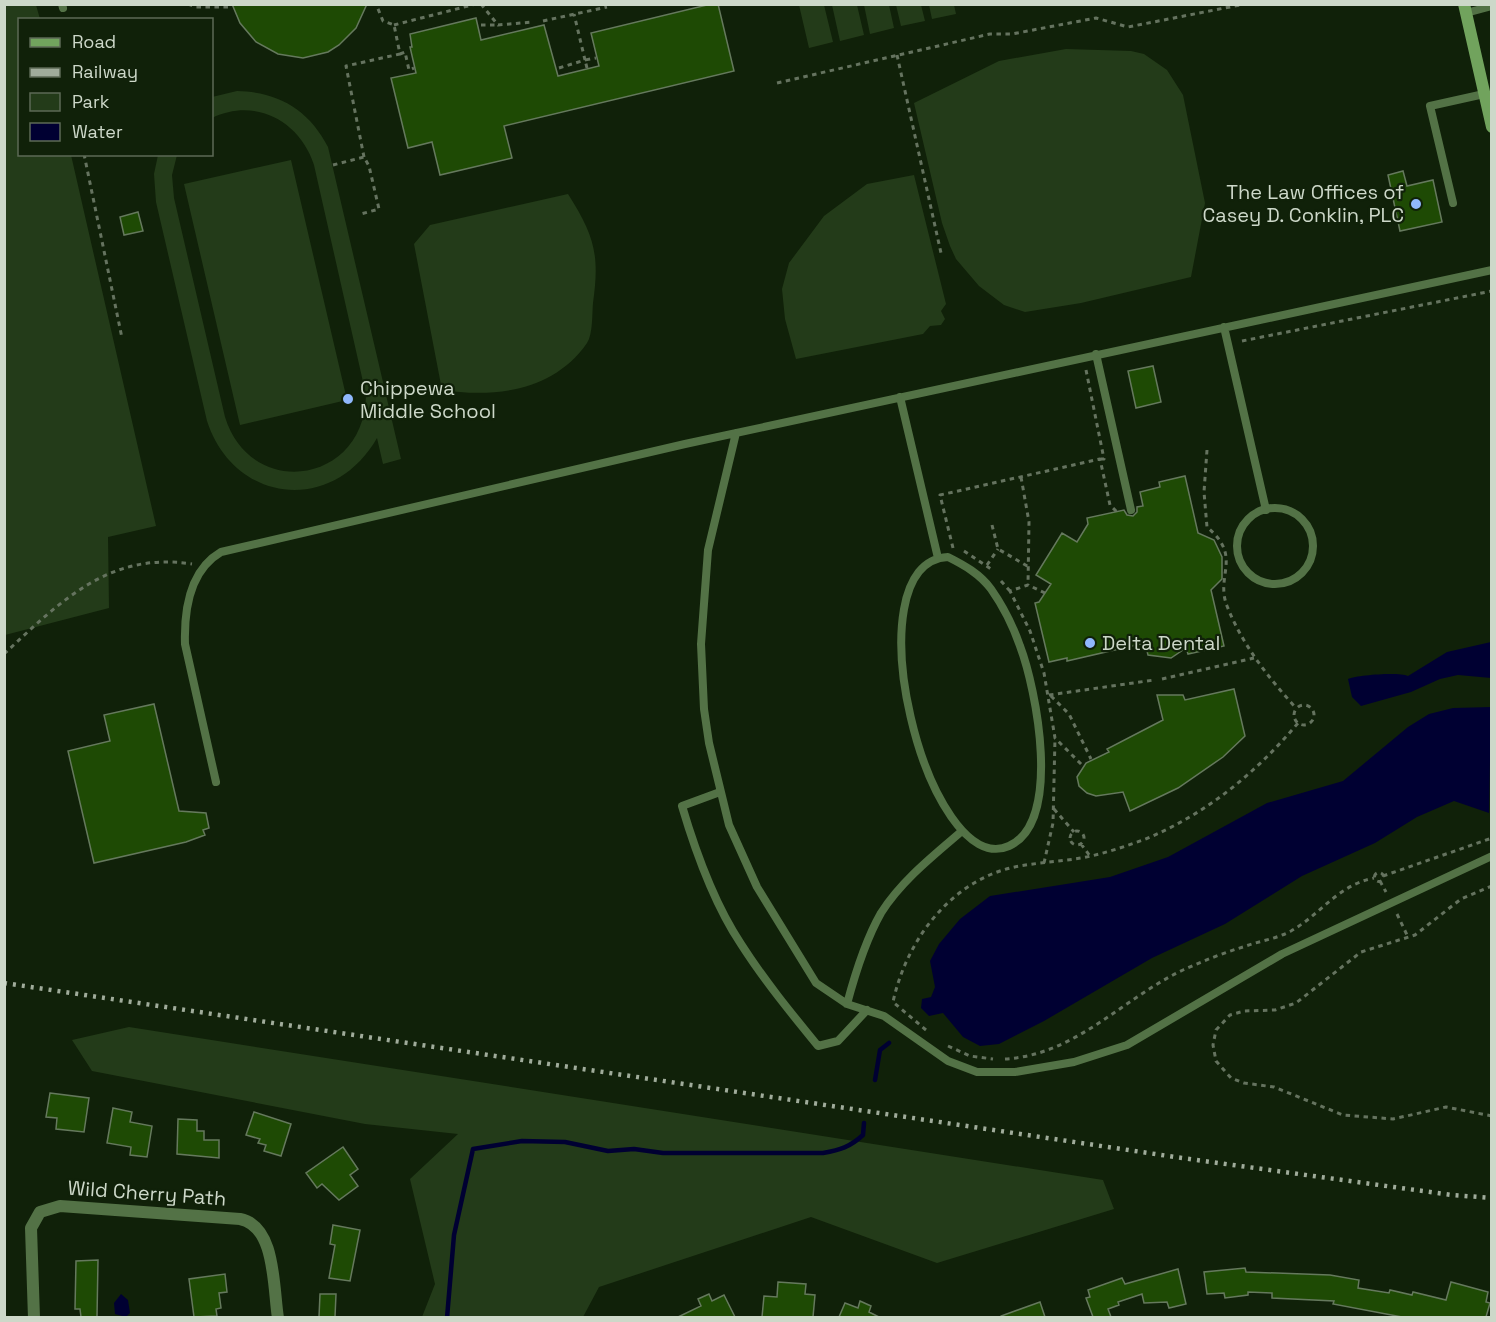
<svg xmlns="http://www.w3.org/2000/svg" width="1496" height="1322" viewBox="0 0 1496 1322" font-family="'Space Grotesk',sans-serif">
  <rect width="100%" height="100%" fill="#102109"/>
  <path fill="#233b19" d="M5,4L36,5L40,19L20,20V154L71,155L156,526L108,537L109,608L5,635Z
    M799,5H824L833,42L809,48Z
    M832,5H857L864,35L840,41Z
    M864,5H889L894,28L870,34Z
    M896,5H921L925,21L901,26Z
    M929,5H954L956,14L932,19Z
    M1066,49L1131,51L1144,54L1167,70L1183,95L1205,203L1191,277L1081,303L1025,312L1004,305L979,286L956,259L950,246L942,223L914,103L999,61Z
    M237,91C279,92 309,110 328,147L401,459L383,464L377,438C333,515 234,504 207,421L156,202L154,174L158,155H177L172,175L174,198L225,417C251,501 365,484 366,395L314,165C300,121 255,97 212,118V97Z
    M291,160L347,400L240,425L184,184Z
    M914,175L946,304L941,311L945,319L941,325L930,326L923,334L796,359L785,319L782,289L789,263L824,216L867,184Z
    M568,194C594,235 600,254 593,303C592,314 593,334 587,343C554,391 495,398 442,390L414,244L430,225Z
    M129,1027L1103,1180L1114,1209L937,1263L811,1217L599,1287L583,1317H422L435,1284L410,1179L458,1134L365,1124L92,1071L72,1040Z"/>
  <path fill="#000032" d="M1491,642V678L1458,675L1440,679L1411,692L1361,706L1352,697L1348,679C1358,675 1399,672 1408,676L1447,652Z
    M1491,707L1489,813L1454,801L1417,817L1375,843L1302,876L1225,924L1152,958L1044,1021L999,1044L980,1046L963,1037L943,1013L929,1016L921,1008L922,999L931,997L935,987L930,961L939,944L960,919L990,896L1110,877L1168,857L1267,803L1343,781L1408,727L1429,714L1453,708Z
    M121,1294L128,1300L130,1313L126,1317L115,1314L114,1303Z"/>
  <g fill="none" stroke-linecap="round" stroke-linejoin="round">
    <path stroke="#000032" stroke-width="4.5" d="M875,1080L880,1050L889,1043
      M447,1318L454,1235L473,1149L522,1141L565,1142L608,1151L634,1149L663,1153H823C840,1150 850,1147 863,1135L864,1123"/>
  </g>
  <path fill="#1e4a04" stroke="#65795d" stroke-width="1.5" d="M232,4H367L356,28L339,45L328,52L303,58L278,54L256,42L240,23Z
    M711,4H718L734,71L504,126L512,158L440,175L432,142L408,148L391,78L416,73L410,47H412L410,34L476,18L481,40L544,25L558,76L599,66L591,33Z
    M1403,171L1407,186L1433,180L1442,222L1400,231L1388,175Z
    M138,212L143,231L124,235L120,217Z
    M1153,366L1161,402L1136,408L1128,371Z
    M1185,476L1198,533L1214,540L1222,557V579L1211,590L1224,646L1188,654L1186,648L1171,658L1148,655L1145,643L1067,661V658L1049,662L1035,603L1039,602L1051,584L1036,575L1062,533L1077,542L1088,524L1087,518L1124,510L1127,515L1133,516L1137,512V507L1143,506L1140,492L1160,487L1159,482Z
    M1234,689L1245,736L1223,757L1178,788L1130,811L1123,792L1096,796L1087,793L1079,786L1077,777L1086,763L1109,752L1107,749L1163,720L1157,695H1183L1185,700Z
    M154,704L179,811L206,813L209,828L203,830L205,835L186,842L94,863L68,751L110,741L104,715Z
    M50,1093L89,1098L84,1132L56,1129L57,1118L46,1117Z
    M113,1108L132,1112L130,1122L152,1126L147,1157L130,1155L131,1147L107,1143Z
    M254,1112L291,1124L281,1156L264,1151L266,1145L258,1143L260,1139L246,1135Z
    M178,1119L197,1120V1131H204V1140H219V1158L177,1154Z
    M343,1147L358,1169L350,1175L358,1186L339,1200L322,1184L317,1188L306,1173Z
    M333,1225L360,1230L350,1281L329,1278L335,1245L330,1244Z
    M98,1260L97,1317H81L80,1309H75L76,1261Z
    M1245,1268L1246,1272L1330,1275L1359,1280L1358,1288L1389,1293L1390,1290L1412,1295L1413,1292L1446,1300L1451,1282L1488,1292L1486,1302L1490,1303L1486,1317H1402L1333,1304L1334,1301L1272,1298V1293L1248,1292V1295L1225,1298L1224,1293L1207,1294L1204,1272Z
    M1178,1269L1186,1304L1169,1308L1167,1302L1144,1303L1142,1294L1118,1302L1119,1305L1108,1309L1111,1317H1093L1086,1298L1090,1297L1088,1290L1122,1278L1125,1284Z
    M225,1274L227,1292L219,1293L221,1308L216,1309L217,1316L194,1317L189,1279Z
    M778,1282L806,1284L805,1294L815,1295L813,1317H762L764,1296L777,1297Z
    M320,1294H336L335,1317H319Z
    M709,1294L712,1301L724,1295L735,1317H678L701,1306L698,1299Z
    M860,1301L871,1306L869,1312L879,1317H839L845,1303L858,1308Z
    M1040,1302L1045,1317H1001V1316Z"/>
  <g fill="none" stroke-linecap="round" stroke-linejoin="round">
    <path stroke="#65735f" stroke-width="3" stroke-dasharray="4.5 4.5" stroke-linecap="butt" d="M188,4L196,7H229
      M481,4L498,25L533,22
      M543,21L607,7
      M394,25L476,4
      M481,25H498
      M400,54L405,52L409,70L414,68
      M897,55L941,253
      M559,68L585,60L574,14
      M587,68L585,60L596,58
      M777,83L990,34H1012L1096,18L1128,27L1245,4
      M84,154L122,338
      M364,157L346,66L400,54L394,25L383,21L376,4
      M333,165L364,157L369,166L379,209L361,214
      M1242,341L1492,291
      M1086,370L1104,459H1101
      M1207,450L1204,492L1207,527C1243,557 1215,575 1227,606C1243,646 1268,677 1296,708
      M1021,477L1029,522L1028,585
      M992,525L998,549L1029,567
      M953,548L940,495L1100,459L1110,505L1117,512
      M964,551L991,569
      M987,565L998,549
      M1001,581L1010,591
      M1045,593L1028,585L1010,591L1030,631L1044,673L1055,738L1083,766
      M4,654C60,602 109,551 192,564
      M1162,679L1254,658
      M1049,695L1154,680
      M1051,696L1069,714L1091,759
      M1294 715a10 10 0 1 1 20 0a10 10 0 1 1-20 0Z
      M1054,809L1074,832
      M1070 838a7 7 0 1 1 14 0a7 7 0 1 1-14 0Z
      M1081,844L1090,856
      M1044,863L1053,823L1055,738
      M1374.5 877a4.5 4.5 0 1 1 9 0a4.5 4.5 0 1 1-9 0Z
      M1383,876L1492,838
      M1380,881L1386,892
      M1492,886L1461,899L1415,935L1361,952L1296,1003L1275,1010L1244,1011L1230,1015L1216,1030L1213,1045L1216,1061L1231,1078L1244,1083L1274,1087L1343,1115L1393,1119L1446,1107L1492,1116
      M1397,914L1408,937
      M926,1030L893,1002C906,942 948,884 1010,868C1036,862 1064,862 1091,856C1109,852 1126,846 1143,840C1205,815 1255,774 1298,723
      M948,1046L970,1056L993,1059
      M1005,1059C1076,1055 1123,998 1183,970C1203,961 1223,953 1243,947C1259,941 1276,939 1291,931C1321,914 1338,885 1374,878"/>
    <path stroke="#537246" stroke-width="8" d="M62,4L63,8
      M1466,13L1492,6
      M1453,203L1430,106L1484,94
      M1224,327L1266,510
      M1096,354L1131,510
      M900,397L938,558
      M736,433L708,550L701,644L704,709L709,743L729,825L757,887L816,983L847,1004L884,1016L948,1061L977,1072H1015L1074,1062L1127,1045L1282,954L1492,856
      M1237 546a38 38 0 1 1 76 0a38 38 0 1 1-76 0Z
      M948,557C964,565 980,574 991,589C1003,606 1013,626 1020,646C1036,688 1063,822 1009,846C928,882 848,562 948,557Z
      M216,782L185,644C184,610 190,570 221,552L685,444L1492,270
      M720,792L682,806C695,850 715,905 741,944C764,980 791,1013 818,1046L838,1041L867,1010
      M847,1004C855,974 865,941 881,913C901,881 934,855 962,831"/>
    <path stroke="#537246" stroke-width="12" d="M34,1318L31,1228L40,1212L60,1206L240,1219C276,1226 273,1287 278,1318"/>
    <path stroke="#71a35d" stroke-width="12" d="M1464,4L1492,127"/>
    <path stroke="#a0ac9b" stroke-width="4.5" stroke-dasharray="3 6" stroke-linecap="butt" d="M4,983L1182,1158L1452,1195L1492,1198"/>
  </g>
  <g fill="#90b8fd" stroke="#102109" stroke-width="2">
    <circle cx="1416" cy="204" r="6"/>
    <circle cx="348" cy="399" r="6"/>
    <circle cx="1090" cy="643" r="6"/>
  </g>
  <g text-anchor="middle" stroke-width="4.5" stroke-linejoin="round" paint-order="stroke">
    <g font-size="20" fill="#cdd8c9" stroke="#102109" text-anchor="start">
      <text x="1404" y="199" text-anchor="end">The Law Offices of<tspan x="1404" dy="23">Casey D. Conklin, PLC</tspan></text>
      <text x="360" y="395">Chippewa<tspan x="360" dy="23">Middle School</tspan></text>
      <text x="1102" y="650">Delta Dental</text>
    </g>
    <g font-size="20" fill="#cdd8c9" stroke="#102109">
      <text transform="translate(147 1193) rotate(4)" y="7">Wild Cherry Path</text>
    </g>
  </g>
  <rect width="1496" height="1322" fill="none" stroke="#cdd8c9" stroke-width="12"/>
  <rect x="18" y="18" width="195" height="138" fill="#102109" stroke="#5c6a56" stroke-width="1.5"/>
  <rect x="30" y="38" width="30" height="9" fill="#71a35d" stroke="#5c6a56" stroke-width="1.5"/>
  <text x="72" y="48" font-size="18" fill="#cdd8c9">Road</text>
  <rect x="30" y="68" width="30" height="9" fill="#a0ac9b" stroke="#5c6a56" stroke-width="1.5"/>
  <text x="72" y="78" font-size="18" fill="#cdd8c9">Railway</text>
  <rect x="30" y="93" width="30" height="18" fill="#233b19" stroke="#5c6a56" stroke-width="1.5"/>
  <text x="72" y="108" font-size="18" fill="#cdd8c9">Park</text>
  <rect x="30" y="123" width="30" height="18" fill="#000032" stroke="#5c6a56" stroke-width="1.5"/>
  <text x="72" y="138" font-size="18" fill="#cdd8c9">Water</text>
</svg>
